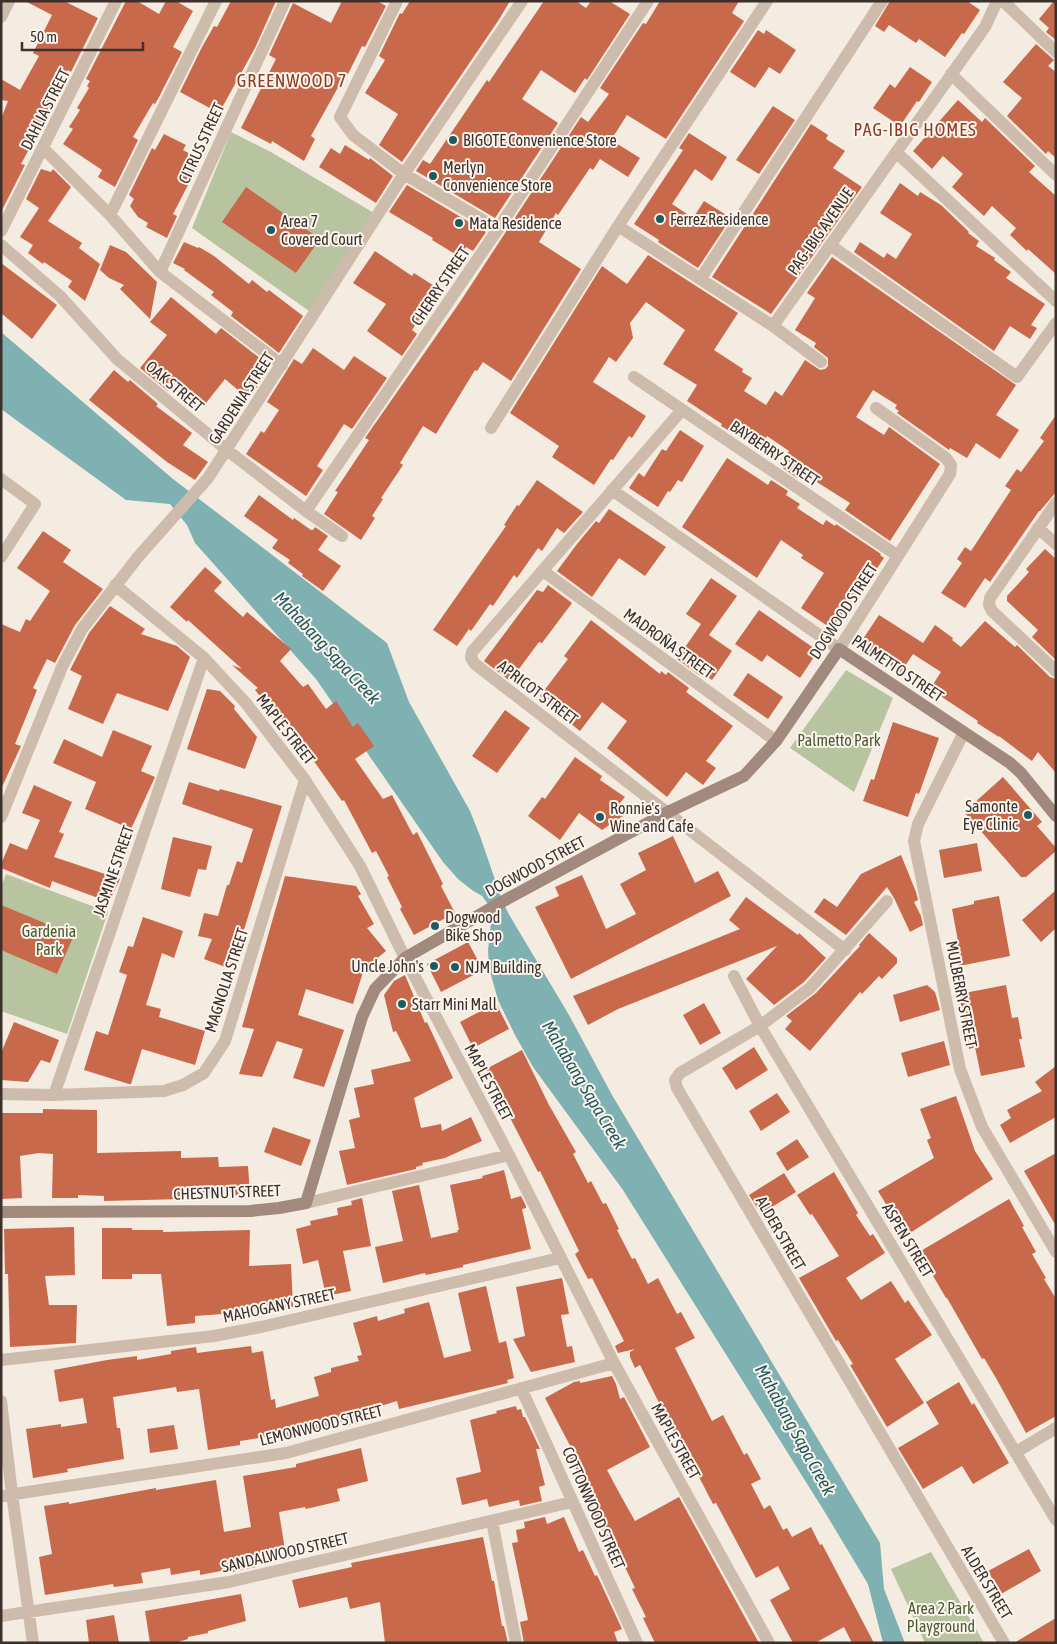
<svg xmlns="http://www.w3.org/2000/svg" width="1057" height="1644" viewBox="0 0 1057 1644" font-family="'Asap Condensed',sans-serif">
  <rect width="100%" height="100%" fill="#f4ebe1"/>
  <path fill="#b8c4a0" d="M231,132L271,152L374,213L309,311L192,228Z
    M846,670L893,698L854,792L790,748Z
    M6,874L108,912L67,1034L1,1011V887Z
    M931,1552L984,1643H925L891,1569Z"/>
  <path fill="#7fb0b2" d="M1,332L173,479L387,643L409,702L470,811L480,836L503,903L511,918L569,1015L612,1095L880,1543L884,1589L905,1643H883L868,1584L826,1514L623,1190L533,1067L515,1035L498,1000L489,968L488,950L492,914L488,904L482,896L472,890L458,879L443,862L316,679L195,543L187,525L170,504L126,500L1,409Z"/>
  <path fill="#c8694b" d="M25,1H64L98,18L71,72L68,70L49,105L52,107L21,164L25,165L1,212V119L8,101L1,100V79L20,90L39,56L33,53L52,15Z
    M126,1H137L159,14L166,1H176L193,11L173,47L182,52L159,97L155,104L153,103L133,137L138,140L115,187L98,177L102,170L63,144L73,129L69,127L80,110L77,108L89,88L87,86L90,81L86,79Z
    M231,1H276L255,48L219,113L180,92L202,47L214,26L217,27Z
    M342,1H377L386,6L365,47L362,46L348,74L346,73L311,136L315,139L304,161L272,141L271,144L241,128L276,59L269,55L293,3L331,23Z
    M410,1H510L498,21L402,162L379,145L398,114L365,93L385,60L379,56L400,13L402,14Z
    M544,1H576L586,8L591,1H609L630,14L587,80L585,78L575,93L541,70L522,99L558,123L495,218L416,171L423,160L430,164L487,80L489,82Z
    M660,1H739L732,13L744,21L666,139L627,115L611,140L640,158L628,177L600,159L593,170L590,168L558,215L556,213L539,242L581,269L511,381L483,362L477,371L475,370L436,434L423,426L400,463L403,465L381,498L383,499L372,516L375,518L361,540L324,514L338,492L335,491L369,440L365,438L460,302L581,117L588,122L609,94L600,88L643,23L646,24Z
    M890,1H967L980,10L964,34L962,33L945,57L919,39L916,43L889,25L884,32L875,26Z
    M1054,1H1056V40L1046,32L1049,28L1039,19Z
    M758,30L764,34L766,30L796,50L780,74L769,67L755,88L730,72Z
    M1036,44L1054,60L1048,66L1056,72V158L1048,151L1046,154L1007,116L1022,98L1003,82Z
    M910,67L932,82L919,102L917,101L900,126L873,108L890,84L895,88Z
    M958,100L982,122L985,118L1035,166L1029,172L1056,196V274L1028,249L1027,251L1010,235L1016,228L992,206L984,216L952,187L963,174L943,156L932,169L913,151Z
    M773,106L795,120L759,174L736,160Z
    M811,124L828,135L826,139L845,151L833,168L862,187L771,314L712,277Z
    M689,133L727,157L712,181L695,169L672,204L693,218L704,201L731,218L698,268L658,242L659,240L634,224L683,150L679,148Z
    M164,134L186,145L183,150L201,160L173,214L177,216L167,238L146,227L148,223L138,217L130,206L134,199L129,195L152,148L155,150Z
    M345,145L369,160L370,158L393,176L376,203L319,167L331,148L340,154Z
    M41,169L51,172L53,169L71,187L48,221L82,243L79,248L100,264L85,301L68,287L72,281L44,262L43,264L28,253L33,245L20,237L39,208L26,199Z
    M900,183L918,196L920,192L941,205L969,232L968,233L979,241L976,246L995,258L994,260L1011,272L1006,278L1045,304L1031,325L1037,328L1030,339L1010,326L994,351L854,252L860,242L884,258L887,253L896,259L912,234L880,213Z
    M407,185L486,232L473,251L466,247L460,257L432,240L433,238L389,212Z
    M246,187L320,239L296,273L222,222Z
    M184,242L198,248L199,247L214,256L249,284L252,280L267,292L269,290L303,316L279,353L231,316L233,312L211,295L214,292L184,270L185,269L173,263Z
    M110,245L126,252L157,282L150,319L120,289L124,285L109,278L100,270Z
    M375,251L412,276L414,273L439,289L412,330L417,334L402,356L367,331L386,304L353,283Z
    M648,255L738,313L714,350L743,369L742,372L752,378L744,391L766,405L775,391L782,396L805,360L820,370L825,369L828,366V358L814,347L816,343L795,330L815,298L807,293L832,257L1016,385L996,415L1019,430L1000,459L976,443L967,458L950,448L949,450L897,413L899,411L895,408L897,405L873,390L856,417L884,435L889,427L940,464L890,541L845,510L850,503L801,472L797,478L780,466L789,451L767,436L762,445L737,431L735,434L721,426L722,424L687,401L697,385L663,364L685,330L646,302L630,323L633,338L616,362L609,357L593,382L646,416L632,438L629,436L613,460L611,459L594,485L552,457L559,446L510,413L602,266L627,284Z
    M1,263L57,305L32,339L1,313Z
    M171,297L216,334L221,328L270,366L253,393L250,390L245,396L225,379L206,403L178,380L168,391L140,368L167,335L150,322Z
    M313,348L344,370L354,356L387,378L352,429L344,424L317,466L323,470L306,496L246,454L261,431L264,433L279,410L267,402L294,359L302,364Z
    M114,370L128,382L130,380L158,404L156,406L192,433L183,445L208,462L195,480L167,462L89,400Z
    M1056,415V492L1040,511H1039L990,582L985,578L965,608L941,593L962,563L957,559L965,547L971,551L1011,490L1005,486L1017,469L1021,472L1044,441L1040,438Z
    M680,430L704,446L682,482L678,480L670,492L668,491L658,507L629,488L639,473L644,477L662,449L666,451Z
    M727,458L768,485L771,480L788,491L786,495L800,504L797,508L823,525L826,520L835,526L836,524L881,554L880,555L884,558L857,598L854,596L832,629L801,608L824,573L801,558L803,555L781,540L757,578L682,527Z
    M537,480L583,512L564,533L557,528L542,551L538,548L517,578L514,575L493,606L490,604L471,631L469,629L457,646L433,630L506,526L504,525L517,505L519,506Z
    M259,495L293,520L294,518L311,530H313L315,527L328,536L318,550L341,566L323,591L302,576L303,574L288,563L290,560L272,548L278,540L244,516Z
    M609,509L666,547L645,576L619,558L592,597L557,571L577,544L596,521L599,523Z
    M43,531L71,550L63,562L103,589L75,625L55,663L47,659L33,688L37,690L15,744L21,746L1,789V624L20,632L26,619L30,621L50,591L17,568Z
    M1045,549L1056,559V660L1032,637L1038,630L1007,601V596L1029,572L1026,569Z
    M205,567L222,582L214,591L243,617L247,612L291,649L280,661L303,687L308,684L326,709L336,701L353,727L358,723L374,746L355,759L383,799L392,795L413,835L417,832L443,884L441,886L455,913L414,935L400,909L402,907L387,877L389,876L376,851L372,853L344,800L342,801L292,730L290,731L273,706L270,708L255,690L258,688L232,665L242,669L188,620L187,622L170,607Z
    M711,578L737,596L709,635L732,651L712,680L701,672L699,675L677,659L701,624L686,614Z
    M548,585L572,603L542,643L539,642L510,681L484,661L537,590L543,592Z
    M110,606L145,629L141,634L177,646L190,657L168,711L117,693L103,724L68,709L82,676L70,670L89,633Z
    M759,610L818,651L800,678L767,655L762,662L735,644Z
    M879,615L923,643L935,625L953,638L952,640L961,647L985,621L1015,647L1017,645L1050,677L1056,679V773L1038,752L1032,761L999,736V737L977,723L978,721L930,689L941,672L913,654L901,672L859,645Z
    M591,620L660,674L661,671L666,675L668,672L689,688L686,692L733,726L706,761L716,768L703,785L686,772L667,797L607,748L627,721L602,702L580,731L561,716L563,714L540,696L568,659L564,656Z
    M748,673L783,697L768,719L733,695Z
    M207,689L220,691L235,706L234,709L257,737L245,769L187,749Z
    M505,710L530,728L497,773L472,756Z
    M893,722L939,738L919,794L916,793L908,817L863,801L871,779L874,780Z
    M113,730L152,746L141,771L155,777L131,829L85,809L96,782L53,763L64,739L102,757Z
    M575,757L602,776L600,780L625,797L620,803L630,811L602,830L579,813L560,840L528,816L542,797L545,799Z
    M1003,777L1042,822L1037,826L1056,848V851L1026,877H1021L964,812Z
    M189,782L219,791L220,789L282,806L239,946L237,945L228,968L204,959L212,939L198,936L204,913L218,916L227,885H229L237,861L242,863L253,829L182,804Z
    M34,785L72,802L59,832L64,834L54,857L120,879L109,902L52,881L50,888L1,868V864L10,843L27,850L40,820L22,813Z
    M673,836L695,883L718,871L731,896L571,979L535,907L559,896L555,887L582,875L606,929L636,914L620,884L646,870L638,853Z
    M173,837L212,846L206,870L198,869L190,897L161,889Z
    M977,843L982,871L944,878L939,850Z
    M901,855L916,892L918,900L914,902L921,916L923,925L910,932L894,898L887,887L846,935L814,912L824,898L837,907L861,874Z
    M285,876L356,886L361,894L358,896L374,924L367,928L386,951L364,969L353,1004L306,989L298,1015L344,1030L324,1087L293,1078L303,1049L277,1041L262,1077L239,1074L254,1029L242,1027Z
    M1056,890V928L1041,942L1022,920Z
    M999,896L1010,956L959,966L954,942L958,941L952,909L974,904V901Z
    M746,897L798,935L799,933L826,958L804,982L774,1005L746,979L777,946L618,1009L588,1025L573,996L740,929L729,920Z
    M1,905L74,935L57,974L1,950Z
    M143,917L183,931L174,958L162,953L146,1005L161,1009L159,1017L205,1031L195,1065L142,1049L131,1084H129L84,1070L96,1031L108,1035L127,975L119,972L128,946L133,947Z
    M869,933L897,958V963L882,979L879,976L862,994L860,992L810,1051L785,1029L792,1021L786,1016L816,993L860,946L859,945Z
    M468,942L483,970L441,992L427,964Z
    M405,975L425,1023L427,1022L453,1078L414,1098L421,1128L441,1124L442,1131L471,1117L482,1141L445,1158L422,1163L423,1165L416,1167V1169L347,1185L339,1151L355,1148L349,1120L360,1117L354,1088L374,1084L371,1070L411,1061L396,1031L393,1032L384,995L394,981Z
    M927,985L935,992L940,1010L900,1022L893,995Z
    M1006,985L1012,1018L1018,1017L1022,1039H1019L1025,1067L981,1076L975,1047L969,1049L959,994Z
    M496,1003L509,1029L473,1048L460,1022Z
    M704,1003L721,1033L700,1045L683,1015Z
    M14,1022L59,1040L50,1063L41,1060L28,1082L1,1080V1053Z
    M944,1041L950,1065L908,1077L901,1053Z
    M754,1047L768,1070L736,1090L722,1068Z
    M522,1050L549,1105L576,1152L573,1154L588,1183L591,1181L603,1204L606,1203L619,1229L617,1230L632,1259L635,1258L648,1284L658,1278L677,1314L681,1312L695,1338L675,1348L712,1421L723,1415L744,1455L747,1453L761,1479L751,1484L764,1509L770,1505L783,1530L787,1528L792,1537L811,1527L820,1545L822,1544L874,1643H852L844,1627L815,1643H793L770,1600L790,1589L778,1566L756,1578L716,1503L713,1504L698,1475L696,1476L640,1365L635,1368L630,1357V1352L635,1349L618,1353L615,1346L624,1341L592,1278L588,1279L575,1254L579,1251L540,1171L538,1172L505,1108L501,1110L495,1098L499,1096L486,1069Z
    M1056,1066V1117L1010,1143L1000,1125L1011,1118L1007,1110L1042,1091L1035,1082Z
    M777,1093L790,1112L761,1131L749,1111Z
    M956,1096L975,1151L993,1179L907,1235L895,1213L892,1214L878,1191L934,1158L927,1140L931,1138L920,1109Z
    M43,1109L97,1110V1153L181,1151V1158L218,1157L219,1167L248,1166L250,1195L182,1196L183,1199L104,1201V1196L78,1195V1198H52L53,1154L39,1153L20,1156L22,1198L1,1199V1113H43Z
    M273,1127L311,1140L301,1166L264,1152Z
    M797,1139L809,1157L787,1171L776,1153Z
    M1056,1153V1226L1024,1171Z
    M504,1170L511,1199L521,1196L526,1206V1208L522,1209L531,1249L463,1265V1267L426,1275L425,1273L383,1283L375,1247L403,1241L392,1191L419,1185L431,1238L458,1232L457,1230H459L450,1185L483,1178L482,1176Z
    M834,1172L858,1213L856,1215L870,1236L873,1234L885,1253L846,1278L861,1300L891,1281L905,1303L908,1300L932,1335L895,1359L924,1403L887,1427L850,1365L853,1364L838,1340L836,1341L799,1278L839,1256L812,1214L810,1215L797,1195Z
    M784,1173L796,1192L761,1214L749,1195Z
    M362,1198L371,1246L343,1251L351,1291L326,1296L318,1260L303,1264L296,1229L311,1225L310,1221L338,1215L337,1208L352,1205L351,1201Z
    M1009,1199L1024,1226L1022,1227L1036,1252L1032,1254L1046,1278L1044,1279L1056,1299V1416L1026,1433L996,1378L984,1358L982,1359L947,1298H946L919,1252Z
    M74,1227L75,1275L45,1276L49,1305H77L76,1343L10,1347L8,1274H5L4,1229Z
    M102,1228H132V1230H163V1232L250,1230L249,1266L291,1264L293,1307L221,1310L222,1314L195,1316V1323L167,1326L161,1274H132V1279H102Z
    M562,1278L569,1314L561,1315L567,1347L572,1346L575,1362L531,1372L513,1339L525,1336L516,1287Z
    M486,1286L499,1343L506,1341L514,1378L507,1380L508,1383L399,1409L397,1401L371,1409L374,1418L346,1426L345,1421L286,1438L285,1434L240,1441V1445L208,1450L199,1389L177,1392L176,1387L113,1397L117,1428H120L124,1459L67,1469L68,1472L33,1478L26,1429L61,1424V1427L87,1423L83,1398L59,1402L54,1370L107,1360L137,1356V1360L171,1354V1351L196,1347L197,1353L251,1346L252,1353L263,1351L271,1400L275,1399L276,1408L319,1396L314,1377L331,1372V1368L359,1361L357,1356L362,1355L353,1323L377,1316L378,1321L405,1313L404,1309L429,1302L444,1358L471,1351L458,1293Z
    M612,1376L616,1384L620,1399L624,1397L650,1447L607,1470L622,1498L635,1521L679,1497L759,1643H655L643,1618L646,1617L632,1589L635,1588L622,1561H619L593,1513L599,1510L570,1458L575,1455L545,1398L574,1382L580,1381V1383Z
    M959,1382L972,1405L974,1403L1009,1463L973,1484L962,1466L923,1489L898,1448L939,1424L926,1402Z
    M516,1406L517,1410L521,1409L523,1417H525L540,1449H536L545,1485L539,1487L542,1501L520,1506L519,1500L489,1507L487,1499L462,1505L456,1478L481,1472L470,1420L497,1413L496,1411Z
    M174,1425L178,1449L150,1453L147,1429Z
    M361,1448L368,1481L337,1489L340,1501L306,1509L305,1507L279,1512L285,1550L254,1555L256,1567L232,1572L231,1569L200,1575V1570L171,1575L170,1568L141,1573L143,1583L114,1587L113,1584L45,1595L39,1557L52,1554L44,1506L69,1502V1504L156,1488V1490L216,1480L224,1532L251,1527L243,1476L296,1467V1464Z
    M545,1517L547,1524L564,1517L579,1552L583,1550L595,1576L597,1575L622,1629L614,1632L618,1643H524L520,1622L528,1620L512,1543L518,1542L516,1530L525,1528L524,1522Z
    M483,1537L492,1581H494L502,1626H504L508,1643H385L380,1602L350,1609L347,1597L299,1608L292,1580L352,1567L351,1563Z
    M1029,1549L1041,1571L1001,1594L988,1571Z
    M241,1594L246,1621L208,1631V1633L188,1637V1639L175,1643H150L145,1611Z
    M114,1615L119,1643H89L86,1620Z
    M1056,1618V1643H1014Z"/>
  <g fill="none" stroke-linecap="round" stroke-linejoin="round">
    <path stroke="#cdbbac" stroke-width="12" d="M397,1L340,117L353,135L404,174L498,229
      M1003,1L1056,52
      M1,17L9,1
      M951,74L1056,175
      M43,148L110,215L160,272L282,365
      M896,152L1056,301
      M110,215L216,1
      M618,226L773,326L821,362
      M1,231L116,1
      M1,245L60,296L117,359L227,450L306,511L342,536
      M830,245L1017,377L1056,323
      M160,272L285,1
      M701,278L882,1
      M773,326L985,27L997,1
      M634,377L898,556
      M682,410L472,652L471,658L475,664L845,950
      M491,428L618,226L767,1
      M1,479L35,504L1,557
      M612,490L839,649L950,474L951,465L946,458L876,408
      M1056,503L990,598L989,605L992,611L1056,671
      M306,511L498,229L648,1
      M1038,528L1056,544
      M543,571L776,741
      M115,585L204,658L245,702L305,780L360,866L405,958L509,1155L614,1363L769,1643
      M964,732L918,824L914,841L960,1069L982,1127L1056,1252
      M1,817L62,667L82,629L138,557L208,478L404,174L522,1
      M887,901L810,988L760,1026L680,1073L675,1080L677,1088L1004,1643
      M734,976L760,1026L1056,1520
      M1,1094L54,1095L164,1091L183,1085L204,1073L225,1041L305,780
      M54,1095L204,658
      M306,1203L509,1155
      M1,1360L214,1336L261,1327L560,1258
      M521,1388L637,1643
      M1,1401L12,1494L33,1643
      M1016,1452L1056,1428
      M1,1496L286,1453L614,1363
      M492,1521L516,1643
      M1,1616L229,1582L572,1502"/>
    <path stroke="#a18a7d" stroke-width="12" d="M1,1212L250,1211L279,1208L306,1203L362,1017L375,989L405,958L507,899L668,812L744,776L776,741L839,649L1010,763L1021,773L1056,816"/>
  </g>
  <g fill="#1f5a5e" stroke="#fbf5ee" stroke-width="2">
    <circle cx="453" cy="140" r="5"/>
    <circle cx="433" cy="176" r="5"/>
    <circle cx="660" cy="219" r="5"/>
    <circle cx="459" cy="223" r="5"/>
    <circle cx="271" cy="230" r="5"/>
    <circle cx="1028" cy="815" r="5"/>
    <circle cx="600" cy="817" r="5"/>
    <circle cx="435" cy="926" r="5"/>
    <circle cx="434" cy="966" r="5"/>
    <circle cx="455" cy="967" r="5"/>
    <circle cx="402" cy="1004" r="5"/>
  </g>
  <g text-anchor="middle" stroke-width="4" stroke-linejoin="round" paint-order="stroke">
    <g font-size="16" fill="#3b302b" stroke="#fbf5ee">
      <text transform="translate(45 109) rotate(-63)" y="6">DAHLIA STREET</text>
      <text transform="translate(201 143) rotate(-65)" y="6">CITRUS STREET</text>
      <text transform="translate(820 231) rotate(-55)" y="6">PAG-IBIG AVENUE</text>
      <text transform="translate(440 286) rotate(-56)" y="6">CHERRY STREET</text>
      <text transform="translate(175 386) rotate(40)" y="6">OAK STREET</text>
      <text transform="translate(241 398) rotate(-57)" y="6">GARDENIA STREET</text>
      <text transform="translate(775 453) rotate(34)" y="6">BAYBERRY STREET</text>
      <text transform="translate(843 611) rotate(-57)" y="6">DOGWOOD STREET</text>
      <text transform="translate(669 643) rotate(36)" y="6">MADROÑA STREET</text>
      <text transform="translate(898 668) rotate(34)" y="6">PALMETTO STREET</text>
      <text transform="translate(538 692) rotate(37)" y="6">APRICOT STREET</text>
      <text transform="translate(286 729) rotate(52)" y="6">MAPLE STREET</text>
      <text transform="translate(535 866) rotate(-28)" y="6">DOGWOOD STREET</text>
      <text transform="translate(113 871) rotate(-71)" y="6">JASMINE STREET</text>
      <text transform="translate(226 980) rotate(-72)" y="6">MAGNOLIA STREET</text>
      <text transform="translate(962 994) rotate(79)" y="6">MULBERRY STREET</text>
      <text transform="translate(489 1082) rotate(62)" y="6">MAPLE STREET</text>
      <text transform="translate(227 1192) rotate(-2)" y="6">CHESTNUT STREET</text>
      <text transform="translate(781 1233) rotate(60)" y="6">ALDER STREET</text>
      <text transform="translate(908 1240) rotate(59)" y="6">ASPEN STREET</text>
      <text transform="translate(279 1305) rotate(-12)" y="6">MAHOGANY STREET</text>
      <text transform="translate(321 1425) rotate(-14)" y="6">LEMONWOOD STREET</text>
      <text transform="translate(676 1441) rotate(61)" y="6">MAPLE STREET</text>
      <text transform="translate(594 1508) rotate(66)" y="6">COTTONWOOD STREET</text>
      <text transform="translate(285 1552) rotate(-13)" y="6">SANDALWOOD STREET</text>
      <text transform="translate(987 1582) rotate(59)" y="6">ALDER STREET</text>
    </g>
    <g font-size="16" fill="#3b302b" stroke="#fbf5ee" text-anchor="start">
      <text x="463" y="146">BIGOTE Convenience Store</text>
      <text x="443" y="173">Merlyn<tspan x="443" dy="18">Convenience Store</tspan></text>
      <text x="670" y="225">Ferrez Residence</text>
      <text x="281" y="227">Area 7<tspan x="281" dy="18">Covered Court</tspan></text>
      <text x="469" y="229">Mata Residence</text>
      <text x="1018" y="812" text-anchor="end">Samonte<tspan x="1018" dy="18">Eye Clinic</tspan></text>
      <text x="610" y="814">Ronnie's<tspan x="610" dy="18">Wine and Cafe</tspan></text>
      <text x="445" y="923">Dogwood<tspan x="445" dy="18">Bike Shop</tspan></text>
      <text x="424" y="972" text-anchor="end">Uncle John's</text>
      <text x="465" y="973">NJM Building</text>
      <text x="412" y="1010">Starr Mini Mall</text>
    </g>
    <g font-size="16" fill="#4a5a2e" stroke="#fbf5ee">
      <text x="839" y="746">Palmetto Park</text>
      <text x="49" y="937">Gardenia<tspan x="49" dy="18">Park</tspan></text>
      <text x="941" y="1614">Area 2 Park<tspan x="941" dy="18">Playground</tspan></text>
    </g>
    <g font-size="18" letter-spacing="1" fill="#8c3b22" stroke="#fbf5ee">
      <text x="292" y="87">GREENWOOD 7</text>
      <text x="915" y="136">PAG-IBIG HOMES</text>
    </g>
    <g font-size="18" font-style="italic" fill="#1f5a5e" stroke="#fbf5ee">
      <text transform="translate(327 648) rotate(47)" y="6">Mahabang Sapa Creek</text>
      <text transform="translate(584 1085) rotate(59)" y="6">Mahabang Sapa Creek</text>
      <text transform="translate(795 1430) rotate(61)" y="6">Mahabang Sapa Creek</text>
    </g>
  </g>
  <rect width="1057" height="1644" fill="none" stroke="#3b302b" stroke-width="5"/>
  <path d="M22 42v8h121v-8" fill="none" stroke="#3b302b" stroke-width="2.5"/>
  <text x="30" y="42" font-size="15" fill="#3b302b" stroke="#fbf5ee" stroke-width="4" paint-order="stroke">50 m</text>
</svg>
